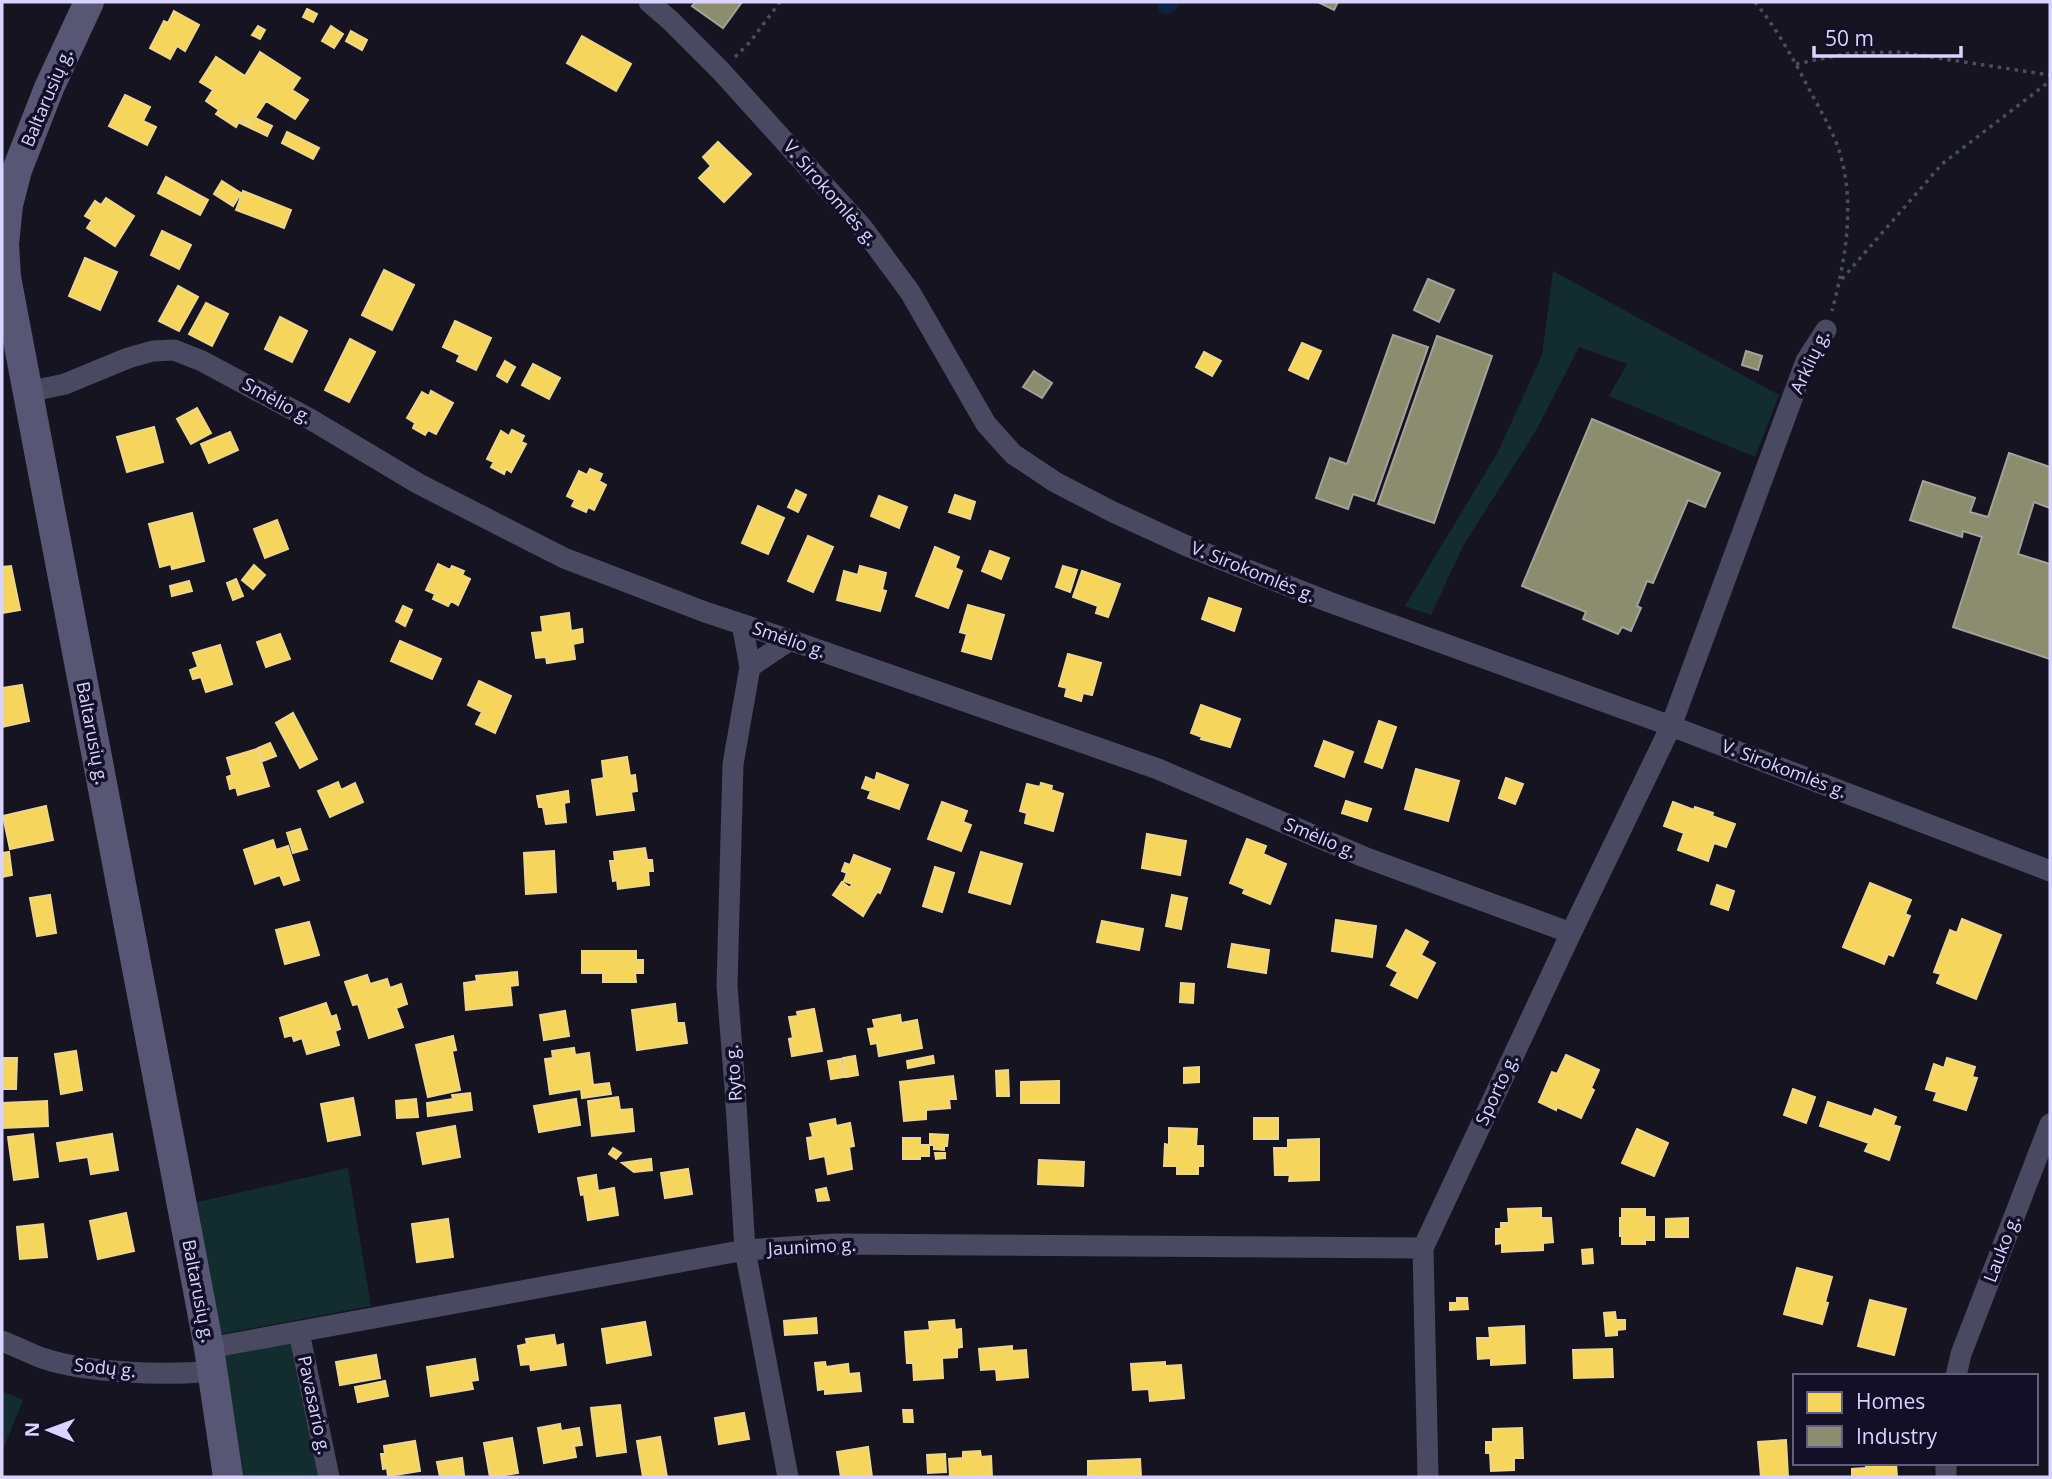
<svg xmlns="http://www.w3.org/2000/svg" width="2052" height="1479" viewBox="0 0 2052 1479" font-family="'Open Sans',sans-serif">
  <rect width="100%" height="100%" fill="#161421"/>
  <path fill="#132c2d" d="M1553,271L1779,395L1755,457L1609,396L1627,364L1579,347L1537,429L1463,546L1431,615L1405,606L1498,452L1542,355Z
    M348,1168L371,1306L216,1335L189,1204Z
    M291,1341L319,1477H241L222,1358L240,1349Z
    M2,1391L23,1400L2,1452Z"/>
  <path fill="#0d2144" d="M1157,2H1181C1179,5 1177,8 1175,10C1166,18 1156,13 1157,2Z"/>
  <path fill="#f6d55c" stroke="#edd58d" stroke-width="2" d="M307,9L317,14L313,22L303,17Z
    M174,11L199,25L185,51L177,46L170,59L150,48L164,21L168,23Z
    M258,26L265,30L260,39L252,35Z
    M331,26L343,34L334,48L322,41Z
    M351,31L367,40L362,50L346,41Z
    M582,36L631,64L616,91L567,63Z
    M260,52L300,78L292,90L308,100L295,119L266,101L251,124L241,118L236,127L216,114L219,110L206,101L213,90L200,82L216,57L245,76Z
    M125,95L150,107L143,121L156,127L147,145L109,126Z
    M255,118L272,126L267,136L240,123L242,119L251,124Z
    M287,132L319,148L313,159L282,143Z
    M718,142L751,174L724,202L699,178L711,166L703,157Z
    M166,177L208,200L200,215L158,193Z
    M222,181L241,193L233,206L214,194Z
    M243,191L291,210L284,228L236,210Z
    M106,198L134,216L115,246L87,228L92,220L85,216L95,201L101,205Z
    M162,231L191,245L179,269L151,255Z
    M85,258L117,272L100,310L69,296Z
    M384,270L414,285L392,330L362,315Z
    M178,286L198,297L179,331L159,321Z
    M206,303L228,314L212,346L189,334Z
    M280,317L307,331L292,362L265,349Z
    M455,321L491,338L476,370L457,361L460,355L443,347Z
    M350,339L375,352L349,402L325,390Z
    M1302,343L1321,351L1308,379L1289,370Z
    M1204,352L1221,361L1212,376L1196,367Z
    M505,361L515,367L507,382L497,376Z
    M533,364L560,378L549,399L522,385Z
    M431,391L453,403L436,434L428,430L425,435L413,428L415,423L407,418L422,392L429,396Z
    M197,408L211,433L191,444L177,419Z
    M154,427L163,462L127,472L117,437Z
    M512,430L524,436L521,442L526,444L511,472L506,469L504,474L491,467L494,462L487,459L501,431L509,436Z
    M230,432L238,450L209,463L201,444Z
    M590,469L602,474L599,481L606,485L594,510L588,507L586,512L572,506L575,500L567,496L579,471L587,475Z
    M796,490L806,495L798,512L788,507Z
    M955,495L975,502L970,519L949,512Z
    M879,496L907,507L899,528L871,516Z
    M758,506L784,518L768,554L742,543Z
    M192,513L204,561L172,569L171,564L160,567L149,524Z
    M277,520L288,549L265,558L254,529Z
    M808,536L833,547L813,592L788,581Z
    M935,547L959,557L955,568L962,571L948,608L916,596Z
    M990,551L1009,558L1001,579L982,571Z
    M438,564L450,570L452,566L464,571L462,575L470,579L458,605L451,601L448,606L433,599L435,594L426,590Z
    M254,565L265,575L253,589L242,580Z
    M11,566L20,610L2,613V567Z
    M860,566L886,573L882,590L886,591L880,611L837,600L844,571L858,575Z
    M1063,566L1077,570L1070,592L1056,587Z
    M1082,571L1120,584L1108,617L1096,613L1098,606L1073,597Z
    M236,579L243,596L233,600L227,583Z
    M189,581L192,591L172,596L170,586Z
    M1209,598L1241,609L1234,631L1202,619Z
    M968,605L1004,615L991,659L962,651L967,634L960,632Z
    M403,606L412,610L405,626L396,621Z
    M569,613L571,631L582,629L583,642L573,644L575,659L547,663L546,657L536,658L532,633L543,632L541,617Z
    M280,634L290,659L266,667L257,642Z
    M400,641L441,659L432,679L391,661Z
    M220,645L232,684L206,692L201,677L193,679L190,670L198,667L193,653Z
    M1068,654L1101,663L1092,695L1083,693L1081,701L1065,696L1067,688L1059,686Z
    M479,681L511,696L495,733L476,724L482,712L468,705Z
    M22,685L29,721L2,727V688Z
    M1201,705L1240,719L1230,747L1201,739L1202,737L1191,733Z
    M293,713L317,759L300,768L276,723Z
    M1379,721L1396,727L1382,768L1365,762Z
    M1324,741L1353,752L1344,777L1315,766Z
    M270,743L276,756L263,761L258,748Z
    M257,749L269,786L238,795L236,787L230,789L227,777L232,775L227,758Z
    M627,757L630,776L635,775L637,791L631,792L634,810L597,815L592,780L604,778L602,761Z
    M1416,769L1459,781L1448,821L1405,809Z
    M877,773L908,785L899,809L868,798L871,791L862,788L866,777L875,781Z
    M1506,778L1523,784L1515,804L1499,798Z
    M338,782L341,790L355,783L363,802L330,817L318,791Z
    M1041,783L1052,786L1051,790L1063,794L1053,831L1025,823L1027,813L1020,811L1027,784L1040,787Z
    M568,791L569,802L564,803L566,822L546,824L543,807H539L537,796Z
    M1346,801L1371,809L1367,821L1342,813Z
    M942,802L967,811L963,822L971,825L961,851L928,839Z
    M1673,802L1694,810L1695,807L1713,813L1712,816L1735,824L1726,847L1714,843L1708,861L1678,850L1684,833L1664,826Z
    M46,806L53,840L10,849L3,816Z
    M300,829L307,849L293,853L287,833Z
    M1147,834L1186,841L1180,875L1142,868Z
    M1247,839L1266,846L1263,854L1286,864L1270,904L1243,893L1245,889L1230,883Z
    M273,840L276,850L288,846L299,880L284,885L280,875L255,884L244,850Z
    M645,848L647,860H652L653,871H648L649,885L618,889L617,880L613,881L610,861H615L614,852Z
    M554,851L556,892L526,894L524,853Z
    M9,852L12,875L2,877V853Z
    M981,852L1022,864L1010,904L969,892Z
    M854,855L890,869L880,893L877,892L863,916L833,895L842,882L850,888L852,884L844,881L847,873L842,871L845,863L850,865Z
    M935,867L954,873L942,912L923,906Z
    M1870,883L1911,900L1905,914L1910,916L1893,956L1888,954L1884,964L1843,947Z
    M1717,885L1734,891L1728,910L1711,904Z
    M50,895L56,933L37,936L30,898Z
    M1172,895L1187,898L1181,929L1166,926Z
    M1962,919L2001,935L1976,999L1937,983L1941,974L1934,972L1950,930L1957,933Z
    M1336,920L1376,926L1372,957L1332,951Z
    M1102,921L1143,929L1139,950L1097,942Z
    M309,922L319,955L285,964L276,930Z
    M1406,930L1428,942L1421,955L1435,963L1417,998L1391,985L1398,972L1387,966Z
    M1232,944L1269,950L1266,973L1228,967Z
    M582,951H636V960H643V973H635L636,982H603V973H582Z
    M517,972L518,985L510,986L512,1005L466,1010L464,983L477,981L476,976Z
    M367,975L370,984L387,979L390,988L401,984L407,1004L396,1008L403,1027L369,1038L358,1004L353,1005L345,982Z
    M1181,983L1194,984L1193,1003L1180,1002Z
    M326,1003L331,1017L336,1015L340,1029L335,1031L339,1045L307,1054L302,1038L294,1041L292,1035L285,1037L280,1018Z
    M675,1004L677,1023H684L687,1043L637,1050L632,1010Z
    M814,1009L822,1051L792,1056L789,1039L793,1038L789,1017L798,1016L797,1012Z
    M565,1011L569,1036L544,1040L540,1015Z
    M900,1015L901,1023L917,1020L922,1048L879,1056L877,1043L871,1044L868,1029L875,1028L873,1020Z
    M453,1036L456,1050L452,1051L460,1090L428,1097L416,1045Z
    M574,1048L575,1055L589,1053L593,1085L609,1083L611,1094L582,1098L581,1089L550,1094L545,1059L553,1058L552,1051Z
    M76,1051L82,1090L61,1094L55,1054Z
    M1566,1055L1599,1070L1591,1088L1594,1090L1581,1118L1557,1107L1556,1110L1539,1102L1552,1072L1557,1074Z
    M855,1056L858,1075L846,1077L843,1058Z
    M933,1056L934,1063L908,1068L907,1061Z
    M2,1058H17L16,1089H2Z
    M1947,1058L1975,1067L1972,1077L1977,1078L1966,1110L1934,1100L1937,1092L1926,1089L1934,1064L1944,1068Z
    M841,1059L844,1077L831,1079L828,1061Z
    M1199,1067V1082L1184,1083V1068Z
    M1008,1070L1009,1096H997L996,1071Z
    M953,1076L956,1099H949L950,1108L926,1110V1119L904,1121L900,1082Z
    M1059,1081V1103H1021V1082Z
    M1793,1089L1815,1097L1806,1123L1784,1115Z
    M470,1093L472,1110L428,1116L427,1103L453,1099L452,1095Z
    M618,1097L620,1110L632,1109L634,1131L592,1136L588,1101Z
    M353,1098L360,1135L328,1141L321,1104Z
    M416,1099L418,1117L397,1118L396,1101Z
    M576,1099L580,1125L539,1132L534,1106Z
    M47,1101L48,1126L3,1128L2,1103Z
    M1828,1102L1872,1117L1875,1109L1896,1117L1893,1125L1900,1127L1889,1160L1865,1151L1869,1143L1820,1126Z
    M1254,1118H1278V1139H1254Z
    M835,1119L836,1126L850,1123L854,1146L849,1147L852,1169L828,1174L825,1156L810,1159L807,1138L813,1137L810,1124Z
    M455,1126L460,1157L423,1164L417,1133Z
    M1169,1128L1197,1129L1196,1146H1203V1166H1198V1174H1177V1166H1164L1165,1144L1169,1145Z
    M1637,1129L1668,1143L1654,1176L1622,1163Z
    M33,1134L38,1177L14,1180L8,1137Z
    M112,1134L118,1170L91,1174L88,1157L60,1161L57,1143Z
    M930,1134L948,1135L947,1146H944V1150L934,1149V1145H930Z
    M903,1138H920V1145H929V1156H920V1159H903Z
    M1319,1139V1180L1289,1181L1290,1175H1275L1274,1148H1288V1140Z
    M613,1148L621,1153L616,1159L609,1154Z
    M935,1153H945V1158L936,1159Z
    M651,1159L652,1170L634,1172L622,1163Z
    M1039,1160L1084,1162L1083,1186L1038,1184Z
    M688,1169L692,1194L665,1198L661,1173Z
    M596,1175L598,1191L614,1188L618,1215L588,1220L584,1194L581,1195L578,1178Z
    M826,1188L829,1200L818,1201L816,1190Z
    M1541,1208V1218H1551L1553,1242L1543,1243V1250L1502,1252V1243L1496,1244V1229H1501V1223H1509L1508,1209Z
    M1622,1209H1645V1217H1654V1240H1645V1244H1622V1236H1620V1218H1622Z
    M126,1213L134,1251L98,1259L90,1221Z
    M1688,1218V1237H1666V1219Z
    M448,1219L453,1257L417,1262L412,1224Z
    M43,1224L47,1257L20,1259L17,1227Z
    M1592,1249L1593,1263L1583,1264L1582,1250Z
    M1797,1268L1832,1277L1825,1302L1828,1303L1822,1324L1784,1314Z
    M1457,1298H1467L1468,1309L1450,1310V1303H1457Z
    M1870,1300L1906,1309L1894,1355L1858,1346Z
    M1615,1312L1616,1320H1625V1329L1617,1330V1335L1606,1336L1604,1313Z
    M816,1318L817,1333L785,1335L784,1321Z
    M954,1320L955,1330L961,1329L962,1347L957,1348V1357L942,1358L943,1378L914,1380L913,1363H907L905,1332L930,1330L929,1322Z
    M645,1322L651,1355L607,1363L602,1329Z
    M1524,1326L1525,1363L1491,1365V1358L1478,1359L1477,1338H1490L1489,1328Z
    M554,1335L556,1346L563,1344L566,1365L531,1370L530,1364L521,1365L518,1346L527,1344L526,1339Z
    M1012,1346V1351L1026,1350L1028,1377L997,1380L996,1369L981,1370L979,1349Z
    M1612,1349L1613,1377L1574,1378L1573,1350Z
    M376,1355L380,1378L340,1385L336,1362Z
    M475,1359L478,1380L471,1381L473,1389L431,1396L427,1367Z
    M825,1362L826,1367L848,1364L849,1374L859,1373L861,1391L825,1394V1389L818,1390L815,1363Z
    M1165,1362V1366L1181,1365L1184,1398L1150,1401L1149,1389L1133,1390L1131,1364Z
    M385,1381L388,1396L358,1402L355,1387Z
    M620,1405L626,1452L597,1456L591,1408Z
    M903,1410H912L913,1422H904Z
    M744,1413L749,1439L719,1444L715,1418Z
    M560,1424L561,1431L579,1428L582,1445L574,1446L576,1457L544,1463L538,1428Z
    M1522,1428L1523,1458H1514V1470L1491,1471L1490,1453H1486V1442H1493V1429Z
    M660,1437L667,1477H643L637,1441Z
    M512,1438L518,1473L490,1477L484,1443Z
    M1786,1440L1788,1477H1761L1758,1442Z
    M415,1441L420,1471L388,1476L387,1468L383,1469L381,1454H385L384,1446Z
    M868,1447L872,1477H841L837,1452Z
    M980,1451L981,1457L991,1456L992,1477H950L949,1459L963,1458V1452Z
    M945,1454L946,1472L928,1473L927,1455Z
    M462,1458L464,1475L440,1477L437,1462Z
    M1140,1459L1141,1477H1088V1461Z
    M1866,1463H1896L1897,1477H1852V1469L1866,1468Z"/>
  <path fill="#8c8c6e" stroke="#a3a29a" stroke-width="2" d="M696,2H742L723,28L692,6Z
    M1318,2H1338L1334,10Z
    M1428,279L1454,290L1439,322L1414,310Z
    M1393,335L1428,347L1374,501L1353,494L1348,509L1316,498L1330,458L1347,464Z
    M1437,336L1492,356L1434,523L1378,504Z
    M1746,351L1762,356L1758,370L1742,365Z
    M1034,371L1052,383L1042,398L1023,387Z
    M1592,419L1720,473L1705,507L1688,500L1653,583L1647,581L1637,606L1641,608L1631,631L1622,627L1618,634L1583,619L1586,612L1522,586Z
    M2009,453L2050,467V508L2034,502L2018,554L2050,564V659L1953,627L1982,537L1963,531L1962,537L1910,520L1923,481L1975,498L1970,512L1988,517Z"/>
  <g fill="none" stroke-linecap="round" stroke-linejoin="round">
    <path stroke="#44505f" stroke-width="3.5" stroke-dasharray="3.5 5" stroke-linecap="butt" d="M1755,2C1777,29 1793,58 1809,89C1820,110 1835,134 1841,157C1855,207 1845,262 1832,311
      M735,57L750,42L780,2
      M1796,64L1850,53L1898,52L2050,75
      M1842,279L1942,164L2050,81"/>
    <path stroke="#4a4962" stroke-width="21" d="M649,2L671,21L720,70L862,227L910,292L986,424L1013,454L1055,482L1113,512L1187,546L1329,602L1671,726L2050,871
      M28,392L65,384L128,358L153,351L174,350L202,361L310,419L419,484L564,558L705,612L790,640L1158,769L1364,857L1571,933
      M742,624L750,667
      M299,1332L329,1477
      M2,1341C15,1346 29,1353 42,1358C86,1373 166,1376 212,1371
      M209,1348L745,1250L835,1244L1423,1248
      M1956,1376L1961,1354L2050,1124
      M788,1477L745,1250L735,1088L727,986L733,764L750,667L790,640
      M1428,1477L1423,1248L1571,933L1671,726L1806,361L1826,330
      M1946,1477V1463"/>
    <path stroke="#575674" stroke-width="30" d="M89,2L49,88L17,170L8,205L4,244L6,277L209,1348L228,1477"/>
  </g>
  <g text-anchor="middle" stroke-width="7" stroke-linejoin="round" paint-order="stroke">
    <g font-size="18" fill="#d9d4ff" stroke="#130f26">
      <text transform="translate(47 98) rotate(-67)" y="6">Baltarusių g.</text>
      <text transform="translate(830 193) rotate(49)" y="6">V. Sirokomlės g.</text>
      <text transform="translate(1810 362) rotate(-65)" y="6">Arklių g.</text>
      <text transform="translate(277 401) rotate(29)" y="6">Smėlio g.</text>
      <text transform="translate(1253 572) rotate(22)" y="6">V. Sirokomlės g.</text>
      <text transform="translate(789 640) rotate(19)" y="6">Smėlio g.</text>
      <text transform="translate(92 733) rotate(79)" y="6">Baltarusių g.</text>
      <text transform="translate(1784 769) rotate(21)" y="6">V. Sirokomlės g.</text>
      <text transform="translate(1320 838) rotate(23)" y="6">Smėlio g.</text>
      <text transform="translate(734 1073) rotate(-94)" y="6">Ryto g.</text>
      <text transform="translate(1497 1090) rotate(-65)" y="6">Sporto g.</text>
      <text transform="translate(812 1247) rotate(-3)" y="6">Jaunimo g.</text>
      <text transform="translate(2002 1249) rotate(-69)" y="6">Lauko g.</text>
      <text transform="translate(198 1291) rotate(79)" y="6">Baltarusių g.</text>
      <text transform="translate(105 1368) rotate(6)" y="6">Sodų g.</text>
      <text transform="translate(314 1405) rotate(78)" y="6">Pavasario g.</text>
    </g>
  </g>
  <rect width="2052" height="1479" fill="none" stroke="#d9d4ff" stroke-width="7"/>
  <rect x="1793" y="1374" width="245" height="91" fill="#130f26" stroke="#625e7d" stroke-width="2"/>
  <rect x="1807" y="1392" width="35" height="21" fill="#f6d55c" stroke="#625e7d" stroke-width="2"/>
  <text x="1856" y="1409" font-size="21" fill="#d9d4ff">Homes</text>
  <rect x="1807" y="1426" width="35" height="21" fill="#8c8c6e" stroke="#625e7d" stroke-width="2"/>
  <text x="1856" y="1444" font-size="21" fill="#d9d4ff">Industry</text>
  <g transform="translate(49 1430) rotate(271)" stroke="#130f26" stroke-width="5" paint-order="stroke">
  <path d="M0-5L12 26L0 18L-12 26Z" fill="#d9d4ff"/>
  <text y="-10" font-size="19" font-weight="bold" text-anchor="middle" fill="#d9d4ff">N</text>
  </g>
  <path d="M1814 46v10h147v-10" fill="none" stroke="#d9d4ff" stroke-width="3.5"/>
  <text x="1825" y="46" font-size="21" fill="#d9d4ff" stroke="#130f26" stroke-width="5" paint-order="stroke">50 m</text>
</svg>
